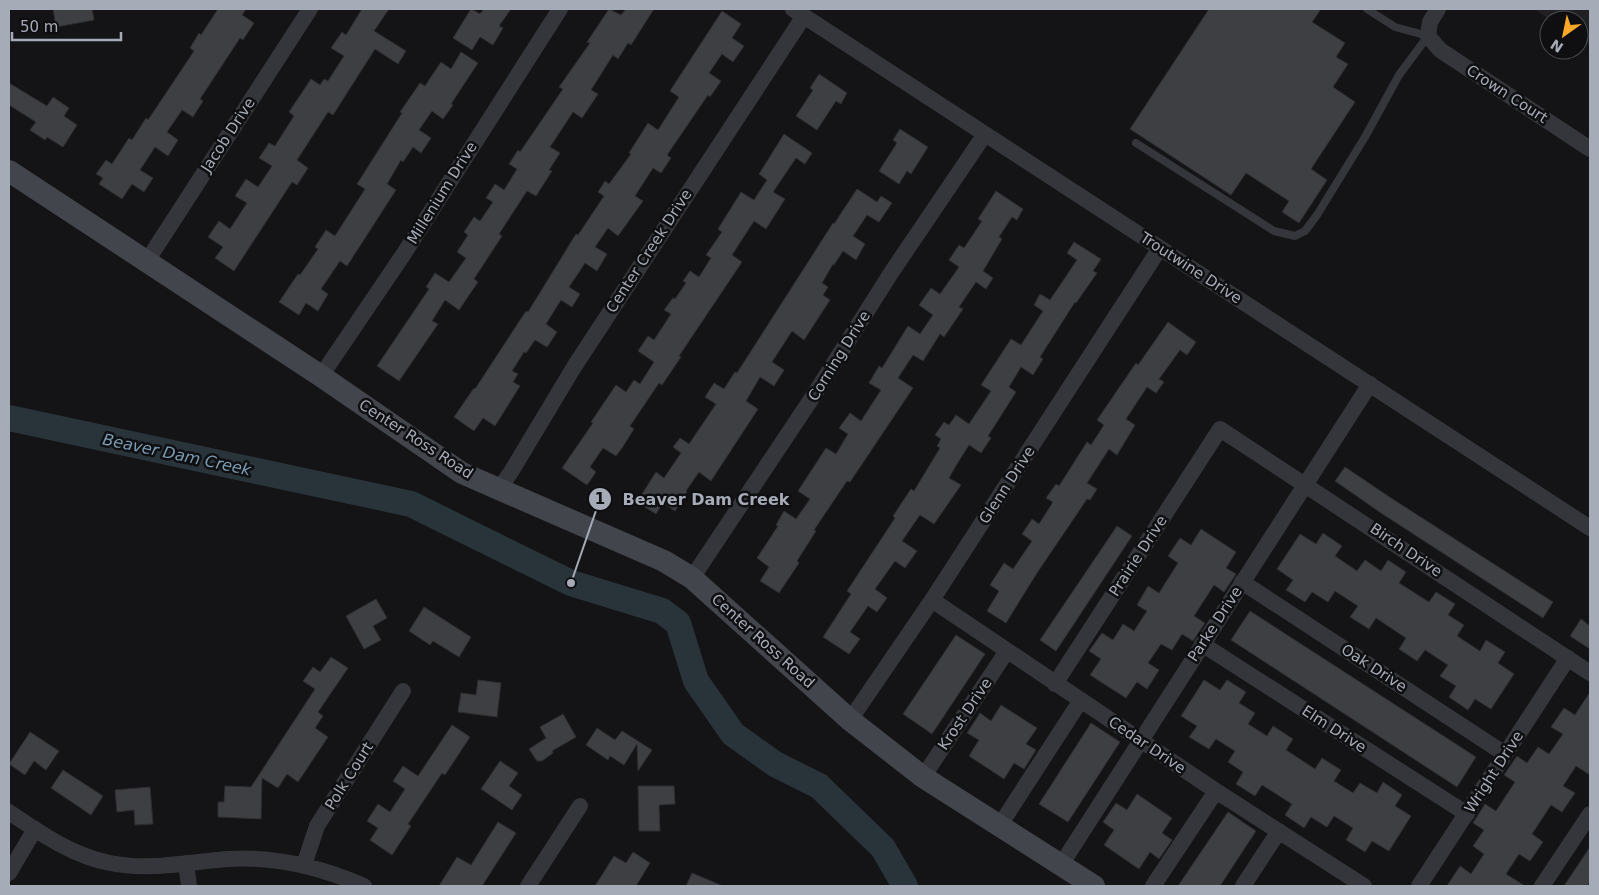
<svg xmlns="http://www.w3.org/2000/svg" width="1599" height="895" viewBox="0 0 1599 895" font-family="'DejaVu Sans',sans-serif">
  <rect width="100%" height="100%" fill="#141416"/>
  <path fill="#202023" d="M1534,9H1590V46L1579,38V20H1551Z"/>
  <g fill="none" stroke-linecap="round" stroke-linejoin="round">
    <path stroke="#29333a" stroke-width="26" d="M9,418L411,504L571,583L662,611L678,623L696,681L733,734L775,764L819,786L883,848L905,886"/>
  </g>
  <path fill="#3e3f43" stroke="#2e2e32" d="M53,9H92L94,20L56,27Z
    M218,9H246L242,15L254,23L243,40L240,38L200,99L203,101L193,117L182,110L167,132L178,140L168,156L155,147L140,170L153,178L144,192L132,184L122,199L99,184L103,178L96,174L106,160L112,164L129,138L132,140L146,118L148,120L194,51L190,48L199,33L201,35Z
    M362,9H389L374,31L406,51L398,64L375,49L333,115L328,112L297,160L308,168L297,185L292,182L234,271L215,258L223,247L208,237L219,221L230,229L247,203L235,196L246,179L258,187L272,166L259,158L269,143L275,146L294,116L289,112L311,79L320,85L324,79L328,81L344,56L331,48L342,32L346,35Z
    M471,9L480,14L484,9H511L499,26L503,28L493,45L480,37L472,50L453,38Z
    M609,9L621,15L626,9H654L631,45L628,43L618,59L613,55L591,90L598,94L582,118L573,112L550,147L560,153L549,170L552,171L536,196L527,191L499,234L502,236L474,279L478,282L459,310L445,300L432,321L438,324L399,381L377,366L429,289L426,287L435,273L449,282L466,258L457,252L468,235L464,232L474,217L480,221L493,202L486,198L495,184L504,190L517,169L509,164L518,150L520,152L563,89L559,87L590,43L587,42Z
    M1209,9H1321L1312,22L1345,43L1336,57L1348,64L1333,87L1355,102L1311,169L1327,180L1299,223L1282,212L1289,201L1246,173L1231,195L1130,129Z
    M722,11L741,24L732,38L744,46L733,62L722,54L709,73L721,81L710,97L708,95L667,155L671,158L661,173L653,168L635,196L643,201L618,236L608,228L595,247L607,254L597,271L585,263L569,287L580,294L572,307L561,300L546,324L557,332L547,347L535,340L526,353L524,352L512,371L518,374L513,382L520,386L495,426L483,418L474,431L454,417L474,388L475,389L526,311L528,312L576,234L578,235L604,196L598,192L605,181L609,184L631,154L629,153L648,123L658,130L679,97L670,91Z
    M461,52L478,63L451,104L453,105L443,119L432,111L419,130L431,138L421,153L413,147L403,162L401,160L387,184L396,190L347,266L340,261L321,289L328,294L318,311L306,303L299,315L279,302L298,274L300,275L318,249L315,247L326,230L335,236L365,189L357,184L402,113L400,112L420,83L425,86L441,62L451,69Z
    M819,74L847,93L841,104L836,101L817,130L796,116L813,90L810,88Z
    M9,83L47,106L53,97L69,108L64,116L77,125L63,147L47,137L45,140L30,130L36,122L9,105Z
    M900,129L928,147L911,174L907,171L899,184L879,171L897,143L893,140Z
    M784,134L812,153L805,164L796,158L773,192L785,199L766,229L754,221L732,255L742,262L679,356L681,357L662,385L659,383L630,426L634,429L622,448L616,456L603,448L590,467L596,472L587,485L562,468L593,423L591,422L616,385L626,392L634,380L640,384L654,362L638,351L648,336L654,340L671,314L664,310L673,298L675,299L686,283L683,281L690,271L699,277L711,258L706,255L722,232L718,229L741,192L754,200L767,180L759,174Z
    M857,189L877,202L881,196L892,203L879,222L867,215L853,236L865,244L856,260L843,251L834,265L833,264L822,283L828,287L823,295L830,300L804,340L792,331L772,362L784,370L774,386L760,377L746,401L758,409L711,481L699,472L686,491L687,492L675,511L663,503L656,514L637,502L656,472L664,478L681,453L673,447L680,438L689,444L716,404L705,397L714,383L724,389L735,372L737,373L833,223L834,224Z
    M996,191L1023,209L1017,220L1012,217L999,237L1002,239L983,271L993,278L986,289L976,282L959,307L963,309L944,337L940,334L923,361L913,355L898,378L913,388L850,482L847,481L814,530L816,531L797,561L799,563L779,593L760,581L769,567L757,558L778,526L776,525L784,511L796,519L810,499L798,491L826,448L836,454L848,434L839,428L850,413L861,421L881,390L869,383L879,366L882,368L908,326L920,334L933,315L919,305L931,288L940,294L959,267L949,260L959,245L964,248L982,221L978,219Z
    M1074,242L1101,259L1093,271L1097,273L1076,303L1075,302L1040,357L1043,359L1033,375L1021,367L1009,387L1016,392L988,436L991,438L981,453L969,445L957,464L949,478L961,485L934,524L920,515L902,541L917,551L905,568L895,561L875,589L887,598L877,612L868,606L850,632L860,639L849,654L823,637L851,594L847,591L895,518L893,516L911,489L914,491L940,448L937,446L941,439L935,435L944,422L949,425L956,415L969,424L991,391L981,385L1011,339L1021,345L1043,311L1034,305L1040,294L1050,300L1077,260L1067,253Z
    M1168,322L1196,342L1187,355L1180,350L1159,379L1164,382L1156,393L1147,387L1126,419L1135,425L1117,455L1109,449L1087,483L1097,489L1090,500L1087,499L1037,573L1006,623L987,611L999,591L990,585L1004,563L1013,569L1032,541L1022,534L1032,519L1039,524L1053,502L1046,498L1056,484L1059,486L1087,442L1091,445L1104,425L1097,420L1136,363L1138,365Z
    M1345,467L1391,498L1553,602L1543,618L1381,513L1335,481Z
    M1117,526L1132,536L1056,651L1040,640Z
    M1201,529L1236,552L1226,568L1236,574L1224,592L1214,585L1194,616L1205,623L1193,641L1182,634L1172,650L1161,644L1148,663L1159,670L1147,689L1137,682L1126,698L1090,675L1101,659L1089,651L1102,633L1113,640L1123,624L1134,631L1147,611L1137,605L1148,586L1159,593L1178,563L1168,556L1180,538L1191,545Z
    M1323,533L1342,546L1335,556L1357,571L1365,560L1381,571L1388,560L1406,572L1399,583L1429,602L1436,592L1455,604L1448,615L1464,625L1457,636L1480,651L1486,640L1505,652L1498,663L1514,674L1491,709L1475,699L1468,710L1449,697L1456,686L1440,676L1448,665L1425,650L1417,661L1399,649L1406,638L1376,618L1369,629L1350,617L1358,606L1335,591L1328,602L1312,592L1305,602L1286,590L1293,580L1277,569L1300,534L1316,544Z
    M376,599L387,618L373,626L381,640L364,649L346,616Z
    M424,607L471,637L459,657L433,641L430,645L409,631Z
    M1250,611L1476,757L1457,787L1231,640Z
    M1581,619L1590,626V649L1570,636Z
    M956,635L985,654L932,734L903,714Z
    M331,657L348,668L318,712L323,716L315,728L328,737L298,782L287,774L278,788L262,778L261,819L218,817V802H224L225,786L251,787L315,689L303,681L313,667L320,672Z
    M478,680L501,683L497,717L458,712L461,693L476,695Z
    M1204,680L1220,690L1227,680L1246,692L1239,703L1255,713L1248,724L1267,736L1273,726L1293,739L1286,750L1315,769L1322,758L1341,770L1334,781L1353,793L1360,783L1377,793L1383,782L1402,795L1395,806L1411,816L1389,851L1372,841L1365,852L1346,840L1353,828L1334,816L1327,827L1311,817L1304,828L1285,815L1292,804L1262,785L1255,796L1236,784L1243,772L1228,762L1235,751L1216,739L1209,749L1189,737L1197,726L1181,716Z
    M1590,692V775L1576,766L1563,786L1575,793L1562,812L1551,805L1532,834L1543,842L1530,861L1519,854L1506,874L1525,886H1447L1460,866L1471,874L1484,854L1473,846L1484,830L1473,823L1485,804L1496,811L1515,782L1504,775L1517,756L1527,763L1538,747L1549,754L1563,734L1551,727L1564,708L1575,715Z
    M1001,705L1037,728L1026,744L1036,750L1024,769L1014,763L1004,779L969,756L979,740L967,733L980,713L991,721Z
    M563,714L576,737L552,751L553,753L542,761H537L529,749L546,738L540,727Z
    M1091,723L1120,742L1068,822L1039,804Z
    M452,725L470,737L445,775L442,773L408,824L411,826L392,855L370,840L378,828L367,821L378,804L390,812L405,789L393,781L403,766L418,776Z
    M597,728L615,740L622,731L652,750L638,771L637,744L624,765L610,756L608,760L586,745Z
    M30,732L59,751L46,770L34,761L25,775L9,764Z
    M500,761L518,773L509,786L522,795L512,810L481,789Z
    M63,770L103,796L91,815L51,788Z
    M638,786H674L675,804L659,805L660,831H639Z
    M150,787L153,824L135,825L134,810L117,812L115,790Z
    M1137,794L1172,818L1162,833L1172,840L1159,859L1150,852L1139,869L1104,845L1114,830L1103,822L1116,803L1127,810Z
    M1228,812L1256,831L1220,886H1178Z
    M498,822L516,833L482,886H439L457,857L471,865Z
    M1590,847V882L1587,886H1564Z
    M633,852L650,863L636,886H595L614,856L626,863Z
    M692,873L723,886H686Z"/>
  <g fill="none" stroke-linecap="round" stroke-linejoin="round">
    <path stroke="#35363b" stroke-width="8" d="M1136,143L1274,231L1295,236L1305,231L1317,215L1365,137L1399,75L1428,36L1395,27L1367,9"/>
    <path stroke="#35363b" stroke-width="16" d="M793,9L1590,528
      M1438,9L1430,22L1428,36L1440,50L1590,149
      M147,261L310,9
      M321,376L403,255L560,9
      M499,489L511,472L574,367L804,16
      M692,578L810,401L891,273L985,134
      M1242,582L1505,754
      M932,600L1216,791L1364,886
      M1202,644L1467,814
      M1055,684L1220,429L1590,673
      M850,720L932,600L1160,248
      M923,777L1007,651
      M9,812C40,833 73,856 110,863C149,871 188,862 228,859C276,856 320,867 364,886
      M1000,825L1081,700
      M186,863L189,886
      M304,865L317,826L403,691
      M1061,865L1370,384
      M9,873L35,829
      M528,886L580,806
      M1153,886L1216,791
      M1243,886L1279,831
      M1419,886L1568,658
      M1542,886L1590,814"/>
    <path stroke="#42454b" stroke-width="22" d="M9,171L321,376L462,473L664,561L692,578L850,720L923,777L1094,886"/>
  </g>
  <g text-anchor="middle" stroke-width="5" stroke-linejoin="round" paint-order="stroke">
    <g font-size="15" fill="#a5abb7" stroke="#0f0f11">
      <text transform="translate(1507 94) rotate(33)" y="5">Crown Court</text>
      <text transform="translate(228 135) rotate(-57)" y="5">Jacob Drive</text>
      <text transform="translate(442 193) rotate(-58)" y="5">Millenium Drive</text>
      <text transform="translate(649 251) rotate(-57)" y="5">Center Creek Drive</text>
      <text transform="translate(1191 268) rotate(33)" y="5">Troutwine Drive</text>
      <text transform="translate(839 356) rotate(-58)" y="5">Corning Drive</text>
      <text transform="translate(416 439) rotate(33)" y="5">Center Ross Road</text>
      <text transform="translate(1007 485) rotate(-57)" y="5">Glenn Drive</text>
      <text transform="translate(1406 550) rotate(34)" y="5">Birch Drive</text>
      <text transform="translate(1138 556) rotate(-57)" y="5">Prairie Drive</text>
      <text transform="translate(1215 624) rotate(-57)" y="5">Parke Drive</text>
      <text transform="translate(763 641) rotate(42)" y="5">Center Ross Road</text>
      <text transform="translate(1374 668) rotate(33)" y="5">Oak Drive</text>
      <text transform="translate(965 714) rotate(-56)" y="5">Krost Drive</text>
      <text transform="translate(1334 729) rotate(33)" y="5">Elm Drive</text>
      <text transform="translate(1147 745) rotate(34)" y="5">Cedar Drive</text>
      <text transform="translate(1494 772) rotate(-57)" y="5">Wright Drive</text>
      <text transform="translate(349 776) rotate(-58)" y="5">Polk Court</text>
    </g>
    <g font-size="16" font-style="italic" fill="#7a9cb4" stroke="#0f0f11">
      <text transform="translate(177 454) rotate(12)" y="6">Beaver Dam Creek</text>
    </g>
  </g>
  <path fill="none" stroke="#a5abb7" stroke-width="2" d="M571 583L600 499"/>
  <g fill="#a5abb7" stroke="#0f0f11" stroke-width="2">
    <circle cx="571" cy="583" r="5"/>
    <circle cx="600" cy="499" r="12"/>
  </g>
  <g font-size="15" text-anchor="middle" font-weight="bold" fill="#111">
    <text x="600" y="504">1</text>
  </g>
  <g font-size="16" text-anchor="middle" font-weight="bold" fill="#a5abb7" stroke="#0f0f11" stroke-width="5" stroke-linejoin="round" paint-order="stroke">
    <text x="706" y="505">Beaver Dam Creek</text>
  </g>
  <rect width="1599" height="895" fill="none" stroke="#a5abb7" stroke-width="20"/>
  <g transform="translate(1564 35) rotate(213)"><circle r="24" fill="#0f0f11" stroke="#4b4d53"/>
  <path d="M0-4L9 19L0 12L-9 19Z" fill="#faa827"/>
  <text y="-8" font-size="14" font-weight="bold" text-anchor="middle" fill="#a5abb7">N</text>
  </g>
  <path d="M12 32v8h109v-8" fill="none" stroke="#a5abb7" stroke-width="2.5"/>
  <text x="20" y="32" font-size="15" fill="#a5abb7" stroke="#0f0f11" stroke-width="4" paint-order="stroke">50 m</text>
</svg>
